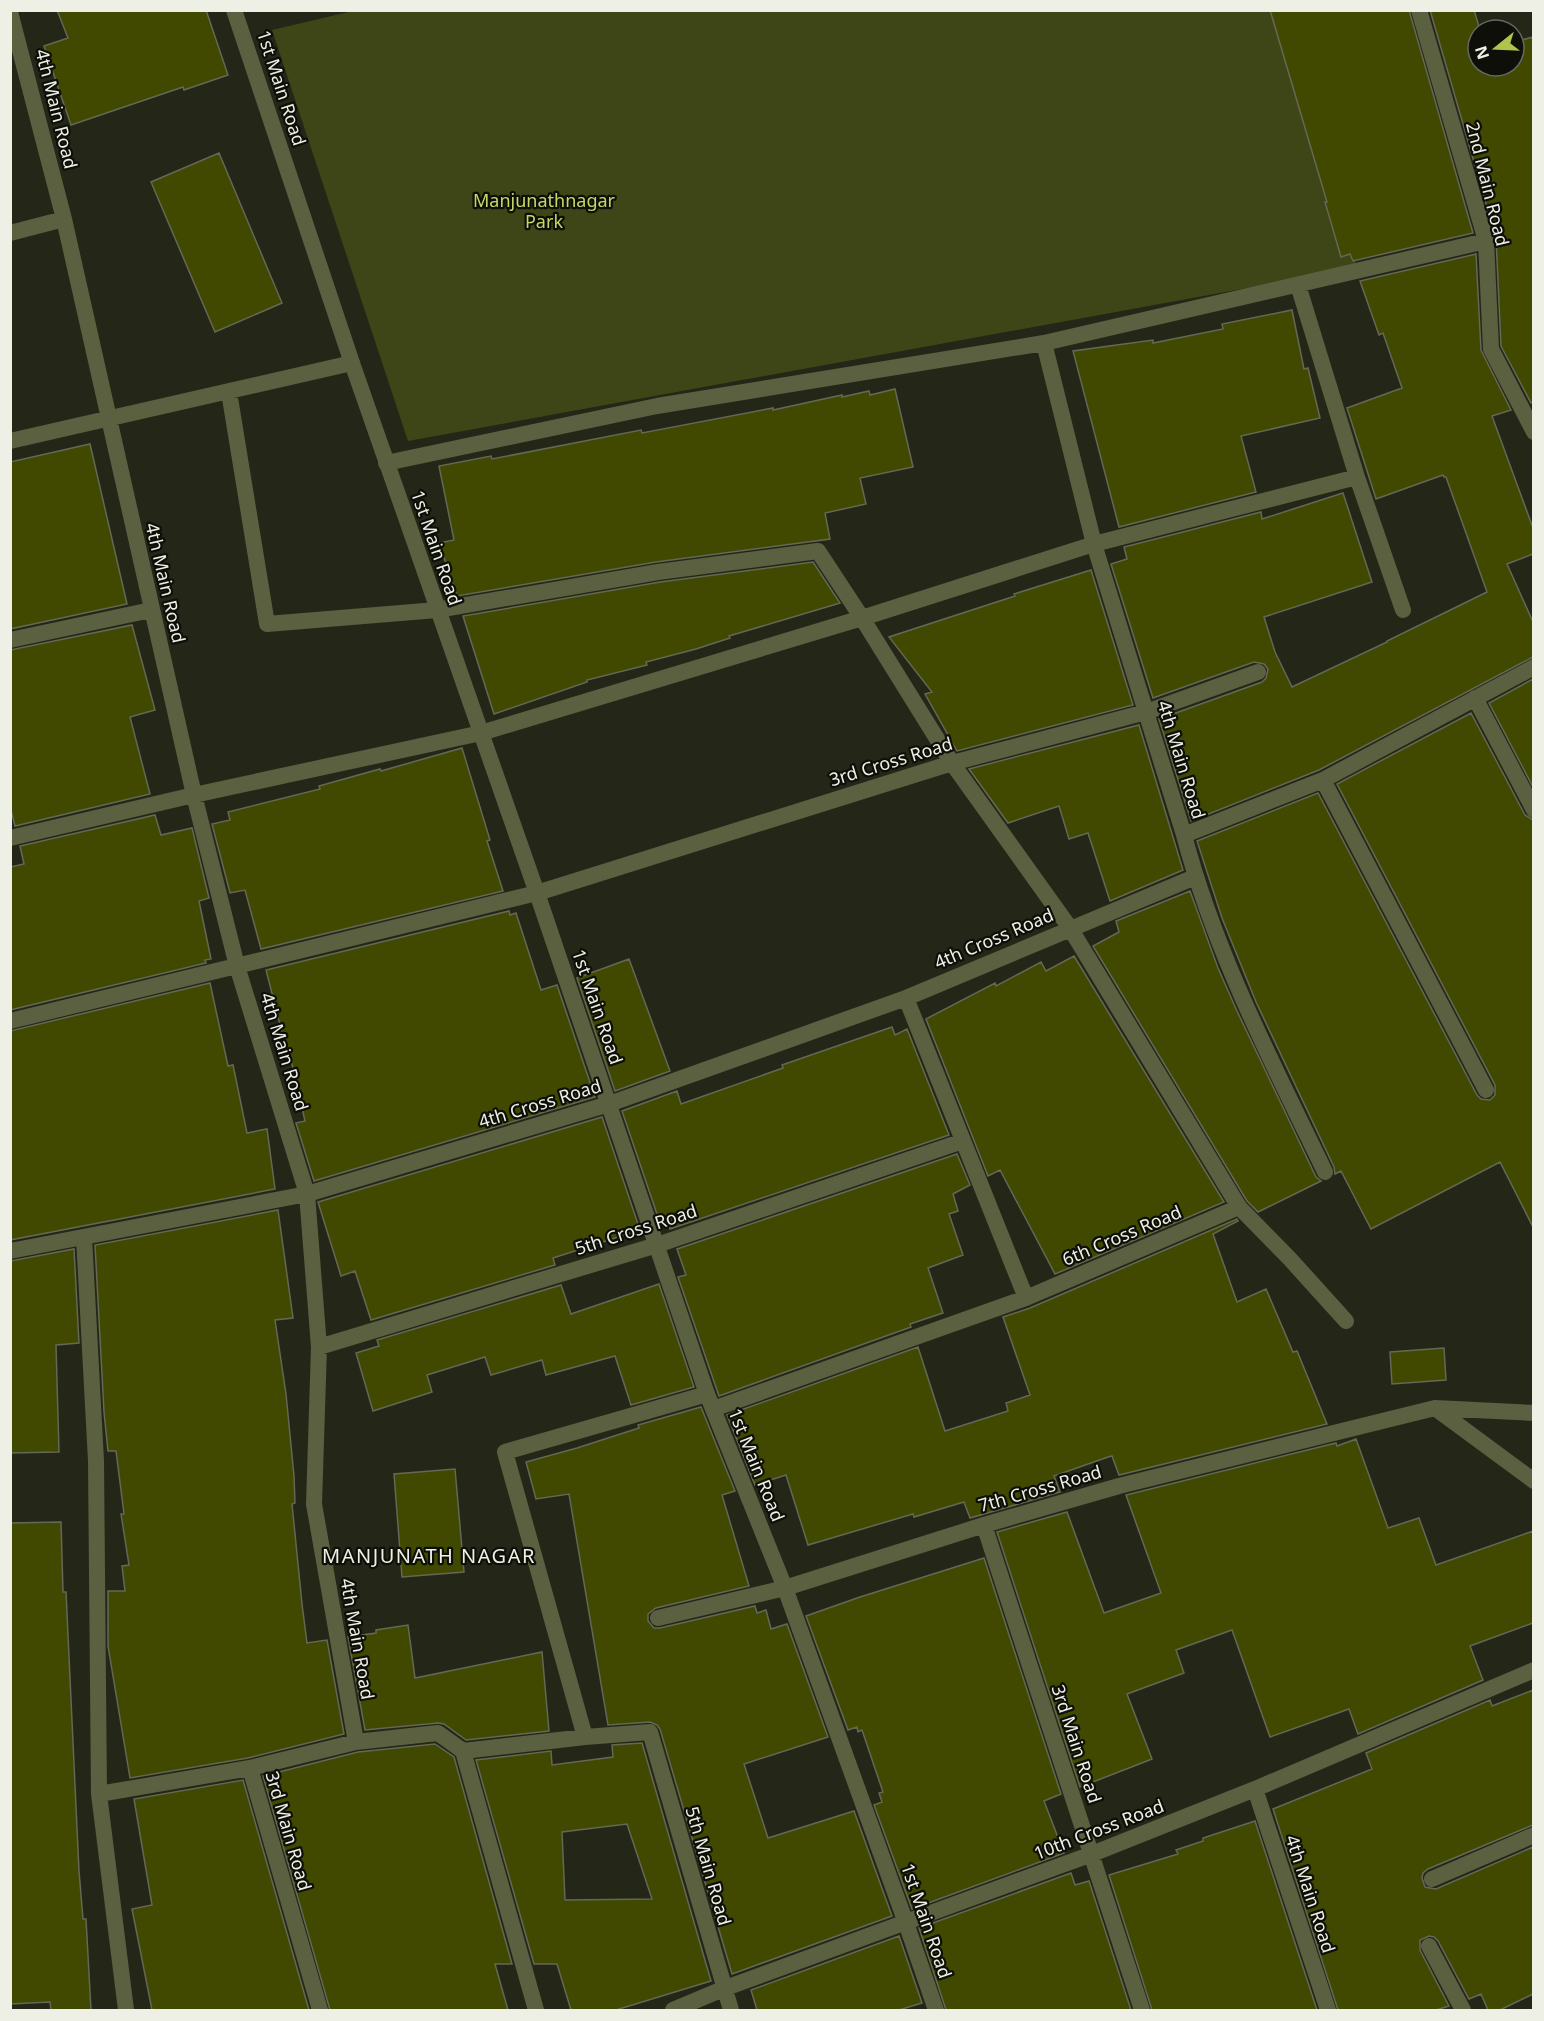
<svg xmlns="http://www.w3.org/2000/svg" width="1544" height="2021" viewBox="0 0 1544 2021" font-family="'Noto Sans',sans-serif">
  <rect width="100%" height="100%" fill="#242717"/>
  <path fill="#3e4516" d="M357,10L1297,11L1357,268L408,441L272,30Z"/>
  <path fill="#414900" stroke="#646856" stroke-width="1.5" fill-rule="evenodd" d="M57,10H206L228,75L184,90L183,87L71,125L44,46L68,38Z
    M1270,10H1409L1473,233L1353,261L1350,254L1341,257L1325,202H1327Z
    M1430,10H1474L1480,30H1478V66H1514V42L1533,37V402L1531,403L1501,346L1496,238Z
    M219,153L282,303L215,332L151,182Z
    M1476,254L1481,350L1511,410L1492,416L1533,528V554L1507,564L1533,622V657L1319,770L1191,821L1159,719L1262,682L1266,678L1268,669L1264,664L1254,662L1153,698L1111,564L1127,559L1124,547L1261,512L1262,519L1343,493L1372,582L1264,617L1275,652L1292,687L1387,642V641L1487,592L1446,477H1444L1443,475L1376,499L1347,408L1402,388L1383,333L1379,335L1360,281Z
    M1292,310L1304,369L1308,368L1320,418L1241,436L1256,492L1119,527L1073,351L1153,340V343L1223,329L1222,324Z
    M895,389L913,467L860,478L866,504L825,513L830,539L656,562L457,596L439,543L454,540L439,466L491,456L492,459L641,430L642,433L773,408V410L842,395V397L869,391L870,395Z
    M90,444L127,604L10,629V462Z
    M813,562L840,603L729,636L730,638L696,649L646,662L647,665L587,680V682L494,714L463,616L660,582Z
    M1091,570L1133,705L957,751L925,694L932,692L889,637L1015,596L1014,594Z
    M132,625L155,710L130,717L150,794L15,826L10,806V650Z
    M1533,679V787L1489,703Z
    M1471,713L1525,815L1533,820V1227L1500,1162L1371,1229L1341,1171L1335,1174L1334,1167L1256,1002L1222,918L1197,841L1318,793L1477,1095L1481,1099L1490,1100L1495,1095V1085L1337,784Z
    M1139,725L1183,870L1110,901L1088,833L1069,839L1059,806L1008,823L969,769Z
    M462,748L490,840L487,841L503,891L261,949L245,890L230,893L212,824L230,820L228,812L320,789L319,786L380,769L381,771Z
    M155,815L161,835L192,828L209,898L199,901L211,959L205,960L206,963L10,1010V867L24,864L20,846Z
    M1190,891L1218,968L1237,1011L1316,1177L1321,1181L1258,1212L1247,1201L1093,946L1119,932L1116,921Z
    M509,911L510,915L516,913L541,990L557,985L595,1097L314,1181L296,1123L305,1121L291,1060H289L266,970Z
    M1074,956L1224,1202L1055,1274L1000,1170L988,1176L926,1019L995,983L996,986L1041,962L1046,971Z
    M629,959L670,1071L615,1091L577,978Z
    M210,983L228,1066L233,1065L247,1133L267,1129L275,1189L10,1240V1031Z
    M892,1027L895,1035L907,1029L949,1135L670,1229L668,1221L660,1223L622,1111L677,1091L681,1104L783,1068L782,1065Z
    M602,1117L640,1230L553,1258L555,1265L371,1320L355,1271L341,1276L318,1202Z
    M957,1154L970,1185L953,1194L958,1211L949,1214L963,1255L928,1268L943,1313L910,1324L911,1327L719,1396L678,1277L686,1275L677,1249Z
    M278,1210L293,1318L275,1320L286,1394L294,1476L295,1503L292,1504L302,1604L307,1643L327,1640L344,1734L248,1758L130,1778L108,1646V1591H125L122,1566L129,1565L121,1514H124L116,1451H108L104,1412L95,1245Z
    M1237,1219L1238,1221L1213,1234L1237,1302L1266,1289L1293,1352L1297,1351L1327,1424L1119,1475L1112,1456L1108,1457L1054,1476L1060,1492L970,1518L964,1502L914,1517L913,1514L808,1545L786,1475L755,1485L727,1415L918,1347L945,1431L1008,1411L1006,1403L1030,1395L1003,1317L1030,1308Z
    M74,1249L79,1343L56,1345L59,1452L10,1453V1261Z
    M659,1284L694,1387L631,1405L615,1356L546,1375L542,1360L491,1375L485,1357L427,1375L432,1392L373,1411L356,1353L379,1346L377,1340L561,1285L571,1314Z
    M1444,1348L1446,1380L1392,1384L1390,1352Z
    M701,1407L735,1491L722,1495L749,1586L656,1608L648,1614V1621L654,1628H660L755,1606L757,1613L766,1610L771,1629L787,1624L828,1737L744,1764L768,1838L854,1811L892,1916L732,1974L660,1729L657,1725L650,1722L608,1725L569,1494L536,1499L526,1462L577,1448L639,1428L638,1425Z
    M1356,1439L1388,1528L1419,1518L1436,1565L1533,1531V1623L1470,1646L1483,1680L1358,1734L1349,1709L1270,1737L1232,1630L1176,1650L1184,1673L1127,1694L1152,1759L1080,1787L997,1532L1067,1512L1104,1613L1161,1593L1126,1495L1336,1443L1337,1446Z
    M455,1469L464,1572L402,1577L394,1474Z
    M61,1522L63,1592H66L79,1871L83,1919H86L91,2010H51L50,2002L10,2004V1523Z
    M984,1558L1061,1794L1044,1801L1064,1853L912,1909L874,1805L882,1802L879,1793L883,1792L862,1730L858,1732L857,1727L848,1730L806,1616L860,1597Z
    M408,1625L415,1678L542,1652L549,1731L466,1740L444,1724L438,1723L365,1730L348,1637L376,1633V1630Z
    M1533,1690V1825L1428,1869L1423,1873L1422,1878L1425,1887L1436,1889L1533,1847V1994L1500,2010H1488L1481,1994L1469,1999L1438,1941L1434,1937L1429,1936L1420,1940V1950L1449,2006L1436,2010H1338L1273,1809L1372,1769L1366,1753L1490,1700L1492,1706Z
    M642,1743L711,1981L616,2010H571L557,1964H534L476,1760L551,1751L552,1765L613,1757L612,1745ZM627,1824L652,1899L565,1900L562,1832Z
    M435,1744L454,1757L512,1964H495L508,2010H330L263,1776L358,1752Z
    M243,1780L309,2010H152L132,1909L152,1905L134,1799Z
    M1255,1821L1317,2010H1152L1109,1875L1178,1854L1176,1850L1203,1841V1838Z
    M1071,1873L1075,1885L1089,1881L1131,2010H946L919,1928Z
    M899,1936L922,2003L899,2010H757L751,1990Z"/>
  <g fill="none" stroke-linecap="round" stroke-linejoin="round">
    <path stroke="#5b6040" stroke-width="16" d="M1239,1207L1290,1259L1346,1321"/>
    <path stroke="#5b6040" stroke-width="16" d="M1419,10L1486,241L1491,349L1534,432
      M10,12L64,219L194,795L237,966L307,1194L319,1347L314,1504L356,1742L438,1733L463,1751L536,2010
      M10,233L64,219
      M1298,285L1357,477L1403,610
      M1044,343L1094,544L1184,835C1215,953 1272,1062 1325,1172
      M229,392L267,624L437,610L658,572L818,551L862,618L952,763L1070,928L1239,1207L1026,1298L713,1409
      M10,441L352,363
      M386,463L657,406L1044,343L1486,241
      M10,640L151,610
      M1475,698L1534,810
      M1323,780L1486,1090
      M1184,835L1323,780L1534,667
      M10,838L194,795L481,733L862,618L1094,544L1357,477
      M906,998L1026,1298
      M10,1021L537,893L952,763L1146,712L1258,672
      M84,1237L96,1461L99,1794L126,2010
      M10,1251L307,1194L609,1104L906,998L1195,877
      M319,1347L657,1245L963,1141
      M1435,1408L1534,1481
      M984,1525L1142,2010
      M658,1618L785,1588L984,1525L1119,1486L1435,1408L1534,1413
      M585,1737L650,1732L731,2010
      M463,1751L585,1737L505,1452L707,1394
      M1255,1789L1328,2010
      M99,1794L250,1768
      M1432,1879L1534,1835
      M1429,1946L1463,2010
      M320,2010L250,1768L356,1742
      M673,2010L723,1989L1092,1854L1255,1789L1534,1670"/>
    <path stroke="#5b6040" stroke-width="16" d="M234,10L352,363L537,893L707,1394L785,1588L906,1923L936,2010"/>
  </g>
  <g text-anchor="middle" stroke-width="4.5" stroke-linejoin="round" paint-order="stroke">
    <g font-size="18" fill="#eef0e6" stroke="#0d0f08">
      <text transform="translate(281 88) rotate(72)" y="6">1st Main Road</text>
      <text transform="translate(56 109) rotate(76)" y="6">4th Main Road</text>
      <text transform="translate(1487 184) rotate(76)" y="6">2nd Main Road</text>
      <text transform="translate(436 548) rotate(71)" y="6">1st Main Road</text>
      <text transform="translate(165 583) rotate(77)" y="6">4th Main Road</text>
      <text transform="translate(1181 760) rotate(73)" y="6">4th Main Road</text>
      <text transform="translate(891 762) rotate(-17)" y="6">3rd Cross Road</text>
      <text transform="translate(994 939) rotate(-23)" y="6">4th Cross Road</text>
      <text transform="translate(597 1007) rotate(71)" y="6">1st Main Road</text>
      <text transform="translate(284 1052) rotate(73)" y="6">4th Main Road</text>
      <text transform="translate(540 1104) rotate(-17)" y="6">4th Cross Road</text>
      <text transform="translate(636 1230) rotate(-18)" y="6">5th Cross Road</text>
      <text transform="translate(1122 1236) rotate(-23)" y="6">6th Cross Road</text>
      <text transform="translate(756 1465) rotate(68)" y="6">1st Main Road</text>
      <text transform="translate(1040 1489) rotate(-16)" y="6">7th Cross Road</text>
      <text transform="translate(357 1639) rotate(80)" y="6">4th Main Road</text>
      <text transform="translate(1076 1744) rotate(72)" y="6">3rd Main Road</text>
      <text transform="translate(1099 1830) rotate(-21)" y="6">10th Cross Road</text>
      <text transform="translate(288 1831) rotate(74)" y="6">3rd Main Road</text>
      <text transform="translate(708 1866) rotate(74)" y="6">5th Main Road</text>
      <text transform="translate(1310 1894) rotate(72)" y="6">4th Main Road</text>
      <text transform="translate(926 1921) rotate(71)" y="6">1st Main Road</text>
    </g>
    <g font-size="18" fill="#c7d865" stroke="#0d0f08">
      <text x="544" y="207">Manjunathnagar<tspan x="544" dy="21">Park</tspan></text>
    </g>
    <g font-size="20" letter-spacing="1.5" fill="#eef0e6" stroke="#0d0f08">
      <text x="429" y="1563">MANJUNATH NAGAR</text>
    </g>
  </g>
  <rect width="1544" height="2021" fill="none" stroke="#eef0e6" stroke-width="24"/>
  <g transform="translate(1496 48) rotate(252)"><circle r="28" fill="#0d0f08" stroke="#676961" stroke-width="1.5"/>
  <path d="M0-4.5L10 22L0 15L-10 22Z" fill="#b2c34c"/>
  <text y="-9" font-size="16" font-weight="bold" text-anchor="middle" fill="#eef0e6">N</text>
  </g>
</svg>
